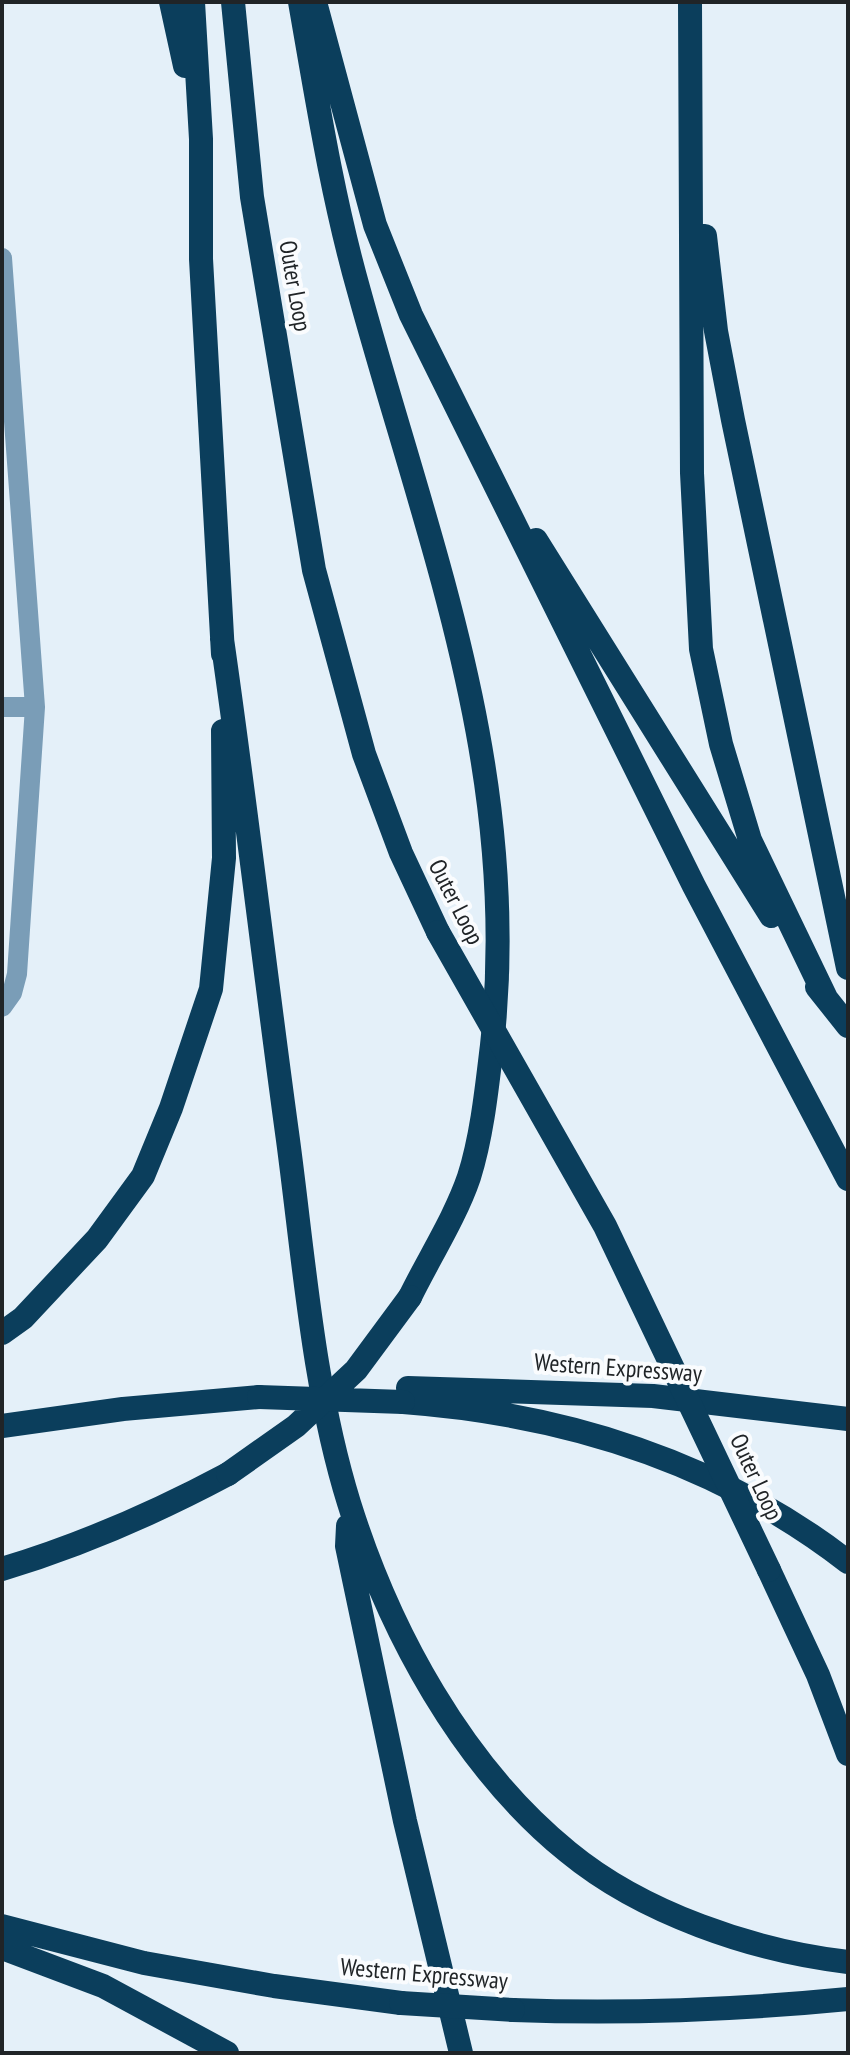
<svg xmlns="http://www.w3.org/2000/svg" width="850" height="2055" viewBox="0 0 850 2055" font-family="'PT Sans Narrow',sans-serif">
  <rect width="100%" height="100%" fill="#e4f0f9"/>
  <g fill="none" stroke-linecap="round" stroke-linejoin="round">
    <path stroke="#7a9db7" stroke-width="20" d="M2,258L35,707L17,974L12,993L2,1007
      M2,707H35"/>
    <path stroke="#0b3e5c" stroke-width="24" d="M171,2L185,66
      M193,2L201,139V259L223,654
      M233,2L252,197L314,570L364,754L401,853L438,932
      M300,2C317,99 332,196 359,291C429,546 522,773 492,1045C487,1087 482,1136 469,1177C455,1218 429,1258 410,1297
      M315,2L375,225L411,315L694,886L848,1179
      M690,2L692,473L701,649L721,744L750,840L826,998
      M705,236L716,331L733,420L848,968
      M536,540L771,916
      M222,639C246,806 265,973 288,1140C304,1260 313,1387 349,1503C389,1631 462,1766 568,1852C642,1913 753,1951 848,1962
      M817,987L848,1026
      M2,1333L23,1318L97,1239L143,1176L171,1108L211,989L224,858L223,731
      M408,1388L653,1396L848,1419
      M403,1402C564,1414 719,1462 848,1562
      M2,1426L123,1409L259,1397
      M348,1526L347,1546L405,1821L461,2053
      M2,1569C82,1545 155,1513 228,1474
      M769,1570L818,1675L848,1754
      M2,1926L144,1963L274,1986L401,2003
      M2,1948L103,1986L227,2053
      M513,2010C625,2014 736,2010 848,1999"/>
    <path stroke="#0b3e5c" stroke-width="24" d="M438,932L605,1226L769,1570
      M259,1397L403,1402
      M228,1474L296,1426L356,1370L410,1297
      M401,2003L513,2010"/>
  </g>
  <g text-anchor="middle" stroke-width="8" stroke-linejoin="round" paint-order="stroke">
    <g font-size="24" fill="#202427" stroke="#fafcfe">
      <text transform="translate(295 286) rotate(80)" y="8">Outer Loop</text>
      <text transform="translate(456 902) rotate(63)" y="8">Outer Loop</text>
      <text transform="translate(618 1368) rotate(4)" y="8">Western Expressway</text>
      <text transform="translate(756 1477) rotate(65)" y="8">Outer Loop</text>
      <text transform="translate(424 1974) rotate(5)" y="8">Western Expressway</text>
    </g>
  </g>
  <rect width="850" height="2055" fill="none" stroke="#202427" stroke-width="8"/>
</svg>
